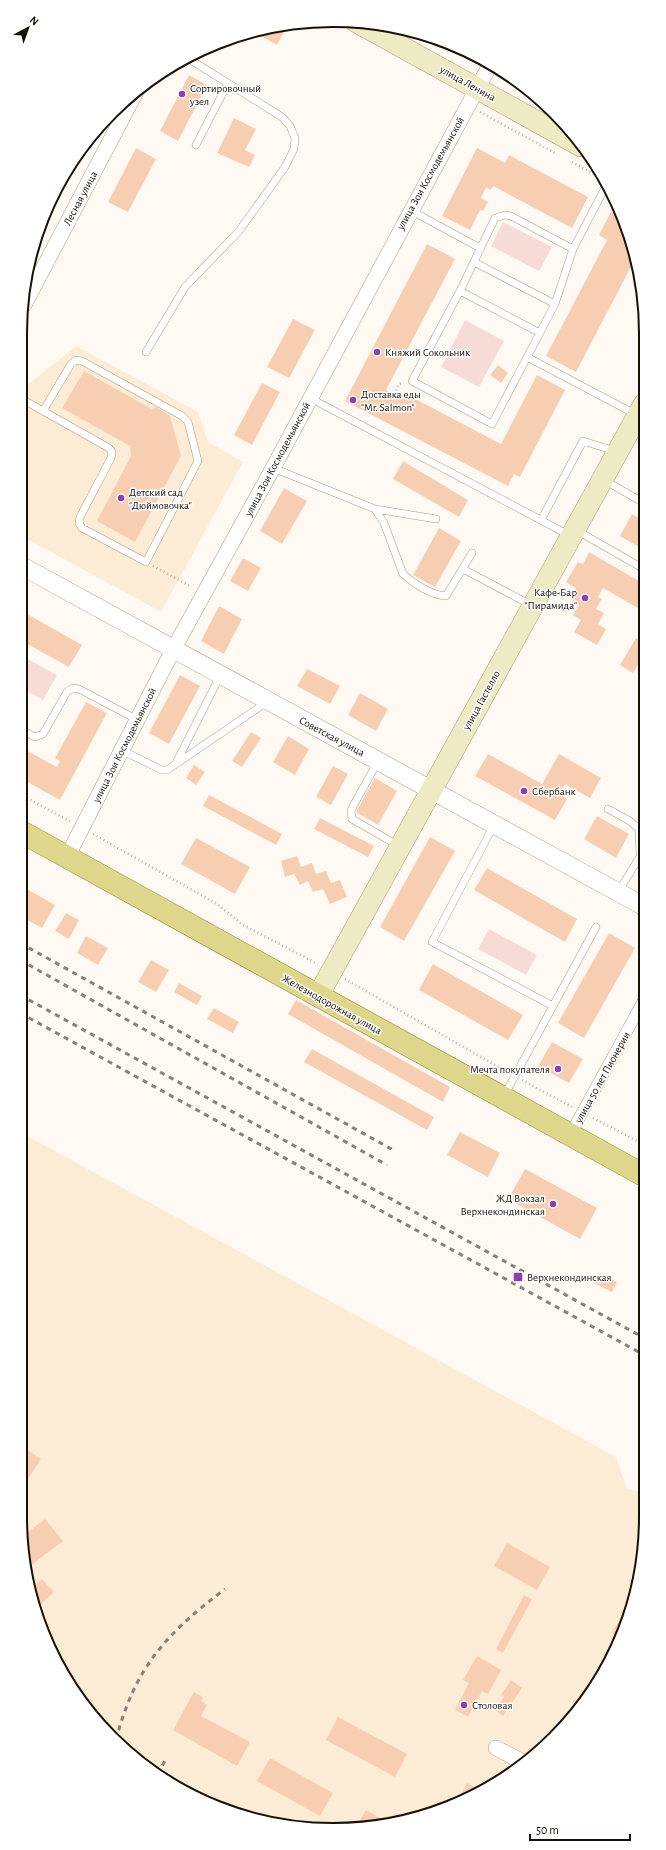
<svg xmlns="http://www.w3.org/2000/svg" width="666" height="1850" viewBox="0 0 666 1850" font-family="'Alegreya Sans',sans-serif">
  <rect width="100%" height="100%" fill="#fef9f3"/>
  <path fill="#fcecd5" d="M76,346L198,412L208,442L243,462L161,612L20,535V391Z
    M20,1132L616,1457L627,1489L646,1493V1517L635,1598L593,1691L554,1738L507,1777L414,1819L353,1829L292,1827L194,1798L142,1765L98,1724L44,1637L26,1578L20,1517Z"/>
  <path fill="#f7dbd6" d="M503,222L552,247L539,271L491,246Z
    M465,320L504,341L479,387L441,367Z
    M20,655L57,675L43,700L20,687Z
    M489,929L537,955L526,975L478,949Z"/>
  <path fill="#f8ceb3" d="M280,25L286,28L277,45L254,32Z
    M189,75L207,85L178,141L160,131Z
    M234,118L256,129L245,150L255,155L249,167L217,153Z
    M136,148L156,159L128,212L108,202Z
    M477,148L505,163L509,155L588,197L572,228L493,186L491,190L486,187L481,198L488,202L483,211L480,210L470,230L442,216Z
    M611,212L621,218L634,261L576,372L546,356L607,240L599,235Z
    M427,244L455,259L386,390L401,398L404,393L501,444L537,375L565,390L520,477L514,474L508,486L345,401Z
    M293,319L315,330L289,378L267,367Z
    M498,365L508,373L501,383L490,375Z
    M84,371L152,409L156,407L170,416L181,456L135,542L97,521L131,456L130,446L62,408Z
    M262,383L280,392L252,445L234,435Z
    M403,461L468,500L459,517L393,479Z
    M284,488L307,501L282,544L260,531Z
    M632,514L644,521V550L620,536Z
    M439,528L461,541L435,587L413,575Z
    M589,552L644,584L643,611L603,588L598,597L602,599L596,609L604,613L598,624L606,629L597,645L574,632L581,620L573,615L579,604L570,599L576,588L566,582L578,562L583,564Z
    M243,558L261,568L248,591L230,581Z
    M219,606L242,619L224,654L201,641Z
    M20,610L82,645L69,667L20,640Z
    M636,638L644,643V655L633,673L620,665Z
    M307,669L340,686L330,704L297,686Z
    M180,675L200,686L169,744L149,733Z
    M360,693L388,709L376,731L348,715Z
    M86,702L107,713L60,800L20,778V747L57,767L60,761L55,758Z
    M251,732L261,738L242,767L232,761Z
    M288,736L309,749L295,775L273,762Z
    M488,754L542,784L559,754L601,778L590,798L565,784L559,794L567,799L555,820L475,776Z
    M194,765L205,772L196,785L186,778Z
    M333,766L348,774L331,805L316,797Z
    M375,778L397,791L378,825L356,812Z
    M209,795L282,834L276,845L203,806Z
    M597,816L629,834L616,858L584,839Z
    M320,818L374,846L368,857L314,829Z
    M430,837L455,851L404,941L380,927Z
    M196,838L250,867L235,894L181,864Z
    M297,856L301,867L312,863L316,874L326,871L331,883L340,880L347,897L330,904L323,889L313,892L308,881L300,885L294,874L285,877L281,861Z
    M487,868L577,919L565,942L474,890Z
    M20,885L55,905L42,928L20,916Z
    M66,913L79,920L69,939L55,931Z
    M609,933L635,948L584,1038L558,1023Z
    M86,936L108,948L98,965L77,953Z
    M151,960L169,970L156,992L138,982Z
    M433,964L523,1015L508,1040L419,990Z
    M179,983L202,996L197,1005L174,992Z
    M296,1000L450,1087L443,1102L288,1014Z
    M214,1008L239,1022L233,1033L207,1019Z
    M552,1042L583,1059L569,1083L538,1066Z
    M312,1049L434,1117L427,1130L304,1062Z
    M460,1132L500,1153L488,1177L447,1155Z
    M525,1169L597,1208L580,1239L508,1199Z
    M599,1273L617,1282L612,1292L594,1283Z
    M20,1445L41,1459L24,1485L20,1482Z
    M45,1519L63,1541L25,1570L22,1537Z
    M507,1543L550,1567L537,1590L494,1566Z
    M42,1579L54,1592L41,1604L30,1591Z
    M636,1590L635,1598L618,1637L612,1633Z
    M524,1595L532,1599L503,1653L496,1649Z
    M477,1656L501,1670L488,1694L482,1691L468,1717L455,1710L469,1683L463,1680Z
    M511,1680L522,1688L503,1716L495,1710L504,1697L501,1695Z
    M194,1692L203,1697L201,1701L207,1705L201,1716L250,1742L237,1766L173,1730Z
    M338,1717L407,1754L395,1777L326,1740Z
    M270,1758L333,1793L320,1816L257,1781Z
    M467,1783L479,1790L458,1799Z
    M366,1810L389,1823L355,1829Z"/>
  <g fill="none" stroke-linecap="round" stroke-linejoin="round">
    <g stroke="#af9b7c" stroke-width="8">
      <path id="service" d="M196,145L228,83
        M410,210L480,248
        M573,249L511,216L505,215L495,218L460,291L412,381L492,424L555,304L573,249L607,184
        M474,262L555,304
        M460,291L540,333
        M146,352L185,287L239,231L285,167L294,149L295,138L290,126L282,117L186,57
        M527,357L637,415
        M20,398L109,448L112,452L111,458L80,517L79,523L82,528L146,562L198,461L188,422L182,416L82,361L76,360L71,364L43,411
        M310,398L569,535
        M273,468L375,509L384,523L403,574C414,584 431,595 446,596L472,553
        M604,480L644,503
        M375,509L436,519
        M541,520L583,441L615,451
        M576,530L644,569
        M463,569L531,605
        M20,729L35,737L43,734L67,692L73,688L79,689L136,719
        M121,750L162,770H167L267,702
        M378,761L351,810L352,819L399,846
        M176,763L220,676
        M608,809L630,821L639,829L640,853
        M494,825L432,942L553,1006
        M618,892L644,850
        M504,1096L596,927"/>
    </g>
    <g stroke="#af9b7c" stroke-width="12">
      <path id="pedestrian" d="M570,1135L645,998"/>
    </g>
    <g stroke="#af9b7c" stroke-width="16">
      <path id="minor" d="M24,305L137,90
        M67,857L173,650L273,468L491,63
        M496,1748L525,1763"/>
    </g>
    <g stroke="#af9b7c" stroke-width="19">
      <path id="tertiary" d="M20,565L645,907"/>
    </g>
    <g stroke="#af9b7c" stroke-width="22">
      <path id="secondary" d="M355,21L581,146
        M318,996L644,404"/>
    </g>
    <g stroke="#8a7f29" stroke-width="23">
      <path id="primary" d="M20,831L645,1176"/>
    </g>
    <path stroke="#b6b1a9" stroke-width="2.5" stroke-dasharray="1 3" stroke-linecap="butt" d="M480,112L555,153
      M572,162L601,178
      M394,394L399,384L404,383
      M153,566L190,586
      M20,794L71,822
      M93,834L217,904L243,925L318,964
      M345,979L507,1072
      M522,1080L572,1107
      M593,1118L645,1145"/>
    <use href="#service" stroke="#fff" stroke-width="7"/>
    <use href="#pedestrian" stroke="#fff" stroke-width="11"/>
    <use href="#minor" stroke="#fff" stroke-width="15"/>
    <use href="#tertiary" stroke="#fff" stroke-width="18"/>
    <use href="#secondary" stroke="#eeeac4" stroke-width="21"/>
    <use href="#primary" stroke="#ded68a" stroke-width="22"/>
    <path stroke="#878178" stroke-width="3" stroke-dasharray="5 5" stroke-linecap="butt" d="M20,943L395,1151
      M20,960L387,1165
      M20,995L646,1339
      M20,1013L646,1356
      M116,1740C135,1667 166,1634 225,1589
      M157,1774L165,1761"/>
  </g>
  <g fill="#8f3eae" stroke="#fff" stroke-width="1.5">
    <circle cx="182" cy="94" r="4"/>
    <circle cx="377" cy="352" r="4"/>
    <circle cx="353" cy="400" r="4"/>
    <circle cx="121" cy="498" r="4"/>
    <circle cx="585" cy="598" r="4"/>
    <circle cx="524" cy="791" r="4"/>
    <circle cx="558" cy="1069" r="4"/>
    <circle cx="553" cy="1204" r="4"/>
    <rect x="513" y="1272" width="10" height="10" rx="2"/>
    <circle cx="464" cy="1705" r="4"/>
  </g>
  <g text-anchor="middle" stroke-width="3" stroke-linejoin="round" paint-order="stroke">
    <g font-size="11" fill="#181106" stroke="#fff">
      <text transform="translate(468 83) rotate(29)" y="4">улица Ленина</text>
      <text transform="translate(430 173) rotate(-61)" y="4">улица Зои Космодемьянской</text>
      <text transform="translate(80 198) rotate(-62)" y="4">Лесная улица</text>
      <text transform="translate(277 459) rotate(-62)" y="4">улица Зои Космодемьянской</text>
      <text transform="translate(481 700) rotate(-61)" y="4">улица Гастелло</text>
      <text transform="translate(332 736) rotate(28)" y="4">Советская улица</text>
      <text transform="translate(124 745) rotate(-63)" y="4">улица Зои Космодемьянской</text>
      <text transform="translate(332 1004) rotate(29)" y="4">Железнодорожная улица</text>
      <text transform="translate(602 1077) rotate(-61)" y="4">улица 50 лет Пионерии</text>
    </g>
    <g font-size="11" fill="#181106" stroke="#fff" text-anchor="start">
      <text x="190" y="92">Сортировочный<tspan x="190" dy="13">узел</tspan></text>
      <text x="385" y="356">Княжий Сокольник</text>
      <text x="361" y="398">Доставка еды<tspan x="361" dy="13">"Mr. Salmon"</tspan></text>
      <text x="129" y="496">Детский сад<tspan x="129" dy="13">"Дюймовочка"</tspan></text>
      <text x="577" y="596" text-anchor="end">Кафе-Бар<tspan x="577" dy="13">"Пирамида"</tspan></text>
      <text x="532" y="795">Сбербанк</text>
      <text x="550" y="1073" text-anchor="end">Мечта покупателя</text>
      <text x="545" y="1202" text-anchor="end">ЖД Вокзал<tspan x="545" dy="13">Верхнекондинская</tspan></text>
      <text x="527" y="1281">Верхнекондинская</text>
      <text x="472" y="1709">Столовая</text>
    </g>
  </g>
  <path d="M0 0H666V1850H0ZM333 27H333A306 306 0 0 1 639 333V1517A306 306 0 0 1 333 1823H333A306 306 0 0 1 27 1517V333A306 306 0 0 1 333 27Z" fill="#fff" fill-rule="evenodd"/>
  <path fill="none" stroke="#181106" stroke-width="2" d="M333 27H333A306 306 0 0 1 639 333V1517A306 306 0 0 1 333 1823H333A306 306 0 0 1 27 1517V333A306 306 0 0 1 333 27Z"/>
  <g transform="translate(28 28) rotate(41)" stroke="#ffffff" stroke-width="3" paint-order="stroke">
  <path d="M0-3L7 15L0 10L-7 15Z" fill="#181106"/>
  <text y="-6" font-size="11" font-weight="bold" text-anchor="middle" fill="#181106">N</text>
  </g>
  <path d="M530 1834v6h100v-6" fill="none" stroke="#181106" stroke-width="2"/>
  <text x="536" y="1834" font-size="12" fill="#181106" stroke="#ffffff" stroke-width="3" paint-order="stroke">50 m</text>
</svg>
